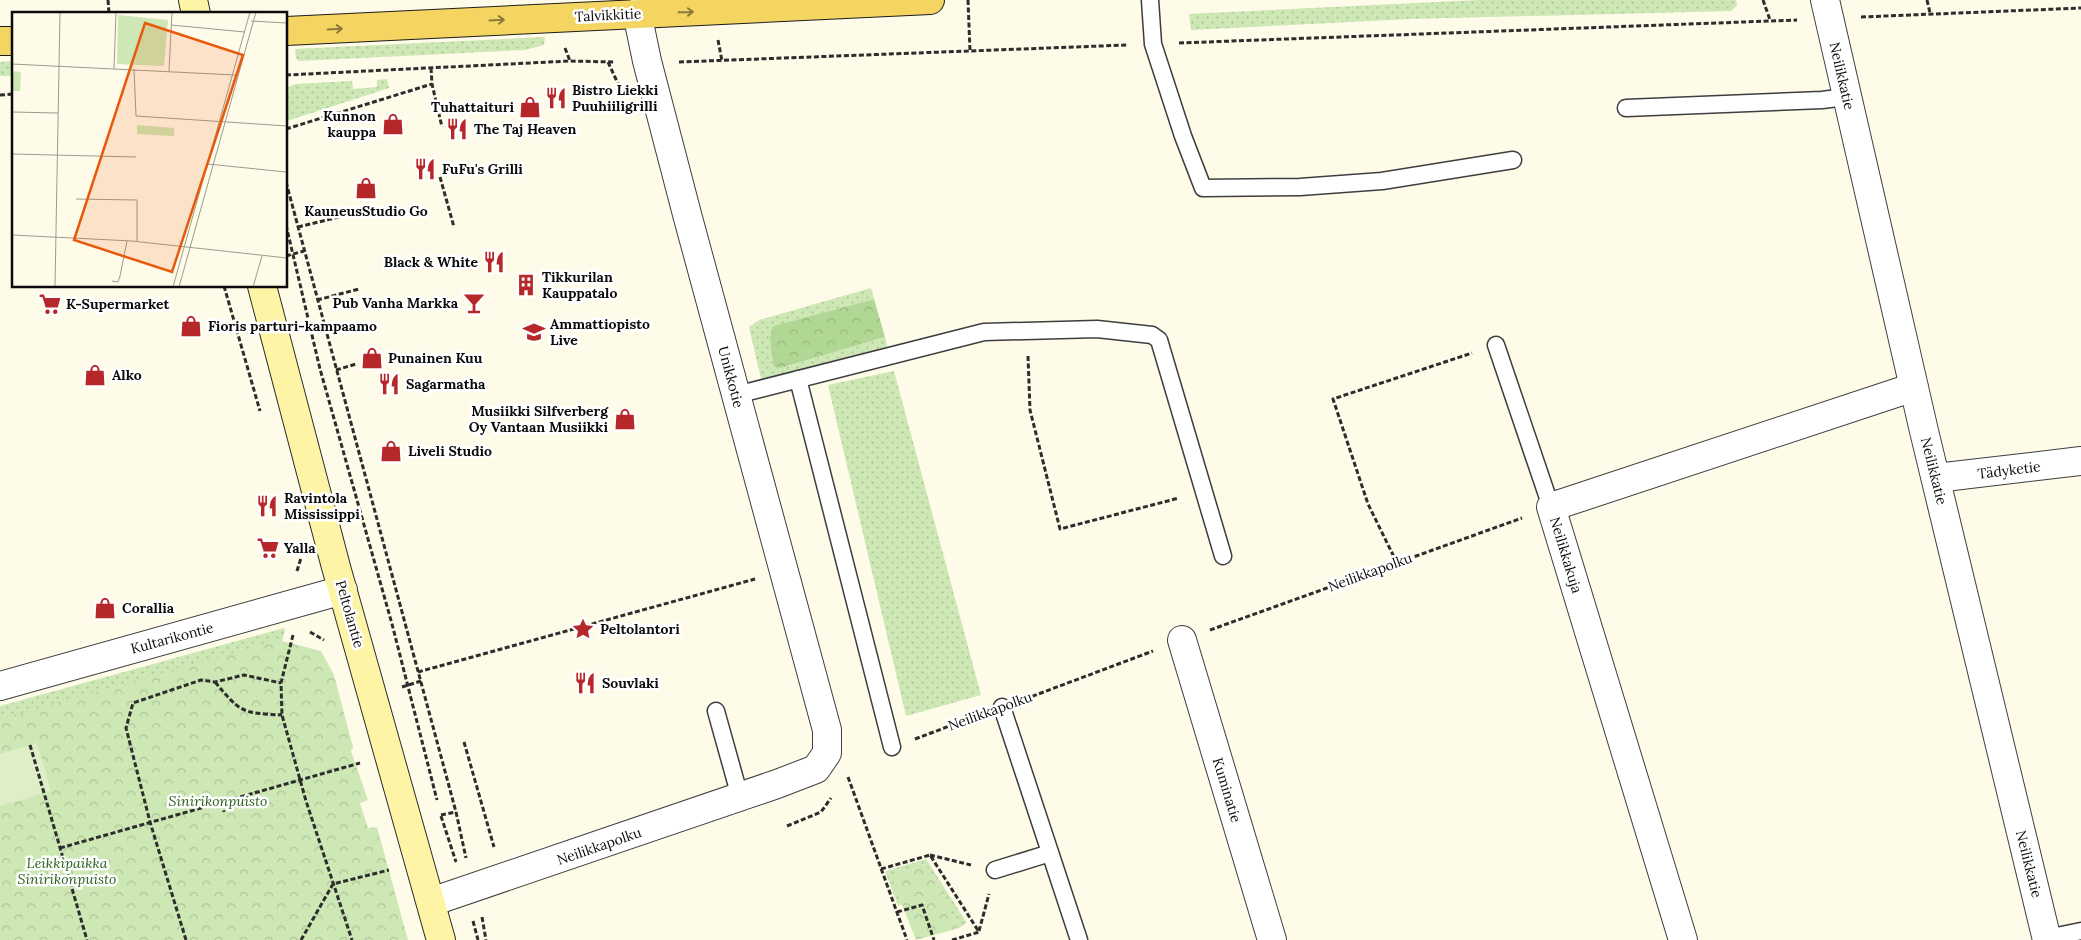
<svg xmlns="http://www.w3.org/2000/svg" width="2081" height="940" viewBox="0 0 2081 940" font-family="Lora,serif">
  <defs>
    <pattern id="grass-dots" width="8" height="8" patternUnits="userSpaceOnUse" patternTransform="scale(1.25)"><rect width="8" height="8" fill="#cde7b5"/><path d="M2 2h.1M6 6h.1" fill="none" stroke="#afc59a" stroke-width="1.8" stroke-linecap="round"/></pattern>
    <pattern id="forest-crowns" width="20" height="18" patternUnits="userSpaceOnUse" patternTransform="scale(1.25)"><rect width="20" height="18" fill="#b1d794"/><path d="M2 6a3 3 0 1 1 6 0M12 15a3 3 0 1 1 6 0" fill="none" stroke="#97b77e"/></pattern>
    <pattern id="park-crowns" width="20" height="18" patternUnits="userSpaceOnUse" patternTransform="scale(1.25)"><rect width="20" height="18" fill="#cde7b5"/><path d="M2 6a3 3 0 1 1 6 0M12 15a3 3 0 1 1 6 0" fill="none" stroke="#afc59a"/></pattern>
  </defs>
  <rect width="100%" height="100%" fill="#fefbe9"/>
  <path fill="url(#grass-dots)" d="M1480,0H1736L1737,5L1731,11L1410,19L1191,30L1189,14Z
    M545,37L544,45L525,50L299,61L296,58L295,49Z
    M14,61V76H0V62Z
    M387,79L389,88L287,121L288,87L296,84L352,81L353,89L377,87V80Z
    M871,288L874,299L773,326L774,367L782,368L885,337L888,350L762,383L749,327L759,320Z
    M894,371L981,695L906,716L828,385Z
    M284,628L285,631L273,672L0,736V706Z
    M926,859L967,923L959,928L925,864L892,876L902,904L898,906L885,871Z"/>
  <path fill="url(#forest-crowns)" d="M874,299L885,337L781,368L774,367L770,339L773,326Z"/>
  <path fill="url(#park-crowns)" d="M278,640L321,651L334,675L353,747L351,751L368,800L360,803L368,828L377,827L408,940H0V719Z
    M925,864L959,928L916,940L891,876Z"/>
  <path fill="#dfeec6" d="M37,743L51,791L0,806V754Z"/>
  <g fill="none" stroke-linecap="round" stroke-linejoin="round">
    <g stroke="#3e3e3e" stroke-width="19">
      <path id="lane" d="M1150,0L1153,44L1183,136L1203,188L1300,187L1382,181L1513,160
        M1626,108L1822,100L1846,97
        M1496,345L1551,507
        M798,379L892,747
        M736,395L984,332L1097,329L1152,335L1159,340L1223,556
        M1002,707L1079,940
        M716,711L740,797
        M995,870L1050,853
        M2047,938L2081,931"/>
    </g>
    <g stroke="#3e3e3e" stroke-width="30">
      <path id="street" d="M1825,0L1924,431L2047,940
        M1936,478L2081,461
        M1182,640L1272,940
        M0,686L343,590
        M431,902L777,784L816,769L827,753V730L688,218L647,61L637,13
        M1683,940L1551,507L1914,387"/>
    </g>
    <g stroke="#2d2d2d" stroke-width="30">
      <path id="secondary" d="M193,0L196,14
        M262,286L336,567L441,940"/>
    </g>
    <g stroke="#1c1c1c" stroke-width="30">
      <path id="primary" d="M286,31L930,0
        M0,41H14"/>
    </g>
    <path stroke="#2d2d2d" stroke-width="3" stroke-dasharray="5 2.5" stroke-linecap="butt" d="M108,0L109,14
      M968,0L970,51
      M1763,0L1770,20
      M1927,0L1930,13
      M1861,17L2081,8
      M718,40L722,61
      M1179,43L1797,20
      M565,48L570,61
      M608,62L620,88
      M679,62L1127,45
      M431,68L432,84L442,127
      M286,75L570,61L615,62
      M0,95L14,94
      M286,129L432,84
      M440,177L454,227
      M286,182L456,812L466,858
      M286,225L320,369L392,624L437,800
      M298,227L339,217
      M286,256L304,251
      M224,286L260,411
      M317,300L359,289
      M1028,356L1030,410L1060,529L1179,498
      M336,370L356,364
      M1397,563L1368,504L1333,399L1472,353
      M297,571L301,558
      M1210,630L1522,518
      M310,632L324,640
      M293,635L281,683L282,715L306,801L352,940
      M418,672L755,579
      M215,682C241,713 242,713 282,715
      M402,687L421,681
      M1025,699L1153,651
      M915,739L979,715
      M464,742L494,847
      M30,745L87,940
      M848,777L907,940
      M222,803L224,812
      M441,815L456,812
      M441,816L456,862
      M787,826L821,812L831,798
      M60,848L360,763
      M930,855L971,865
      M881,869L930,855L979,932
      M897,912L922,905L934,940
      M482,917L486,940
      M473,921L478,940
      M979,931L989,894
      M186,940L150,822L126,728L133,703L201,680L215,682L244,675L281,683
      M301,940L333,884L389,870
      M952,940L979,932"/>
    <use href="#lane" stroke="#fff" stroke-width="16"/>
    <use href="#street" stroke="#fff" stroke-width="28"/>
    <use href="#secondary" stroke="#fdf5a5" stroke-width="28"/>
    <use href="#primary" stroke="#f5d562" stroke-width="28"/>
  </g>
  <defs><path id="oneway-shaft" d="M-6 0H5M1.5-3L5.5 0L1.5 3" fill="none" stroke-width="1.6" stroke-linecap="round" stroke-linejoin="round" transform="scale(1.25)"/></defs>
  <g stroke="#8c7a3b">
    <use href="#oneway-shaft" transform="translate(686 12) rotate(-1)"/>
    <use href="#oneway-shaft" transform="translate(497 20) rotate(-3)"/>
    <use href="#oneway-shaft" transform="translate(335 29) rotate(-3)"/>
  </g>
  <defs>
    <g id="restaurant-bare" transform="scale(1.725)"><path d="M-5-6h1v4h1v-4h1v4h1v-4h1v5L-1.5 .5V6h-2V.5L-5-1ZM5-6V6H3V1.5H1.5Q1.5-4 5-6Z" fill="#b6272a" stroke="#fff" stroke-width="2.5" paint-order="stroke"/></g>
    <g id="shop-bare" transform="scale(1.725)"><path d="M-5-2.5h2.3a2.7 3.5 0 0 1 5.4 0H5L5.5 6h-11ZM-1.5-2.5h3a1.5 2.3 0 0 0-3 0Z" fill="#b6272a" stroke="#fff" stroke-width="2.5" paint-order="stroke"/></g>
    <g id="building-bare" transform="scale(1.725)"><path d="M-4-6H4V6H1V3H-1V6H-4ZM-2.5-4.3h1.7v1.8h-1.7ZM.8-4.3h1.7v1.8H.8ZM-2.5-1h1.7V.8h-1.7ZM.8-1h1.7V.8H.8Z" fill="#b6272a" stroke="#fff" stroke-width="2.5" paint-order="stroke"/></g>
    <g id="bar-bare" transform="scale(1.725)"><path d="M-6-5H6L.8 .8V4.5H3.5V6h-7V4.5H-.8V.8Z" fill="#b6272a" stroke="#fff" stroke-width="2.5" paint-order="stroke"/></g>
    <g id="supermarket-bare" transform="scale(1.725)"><path d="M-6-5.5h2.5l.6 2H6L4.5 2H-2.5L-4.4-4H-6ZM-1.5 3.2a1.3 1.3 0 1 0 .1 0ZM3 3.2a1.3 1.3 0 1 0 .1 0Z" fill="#b6272a" stroke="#fff" stroke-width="2.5" paint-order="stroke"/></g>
    <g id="school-bare" transform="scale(1.725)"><path d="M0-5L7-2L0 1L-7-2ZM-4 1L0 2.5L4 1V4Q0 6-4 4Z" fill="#b6272a" stroke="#fff" stroke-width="2.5" paint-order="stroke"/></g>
    <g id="sight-bare" transform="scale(1.725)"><path d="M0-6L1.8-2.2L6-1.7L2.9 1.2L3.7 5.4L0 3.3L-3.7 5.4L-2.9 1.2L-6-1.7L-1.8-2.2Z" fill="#b6272a" stroke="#fff" stroke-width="2.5" paint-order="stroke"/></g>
  </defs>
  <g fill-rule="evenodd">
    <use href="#restaurant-bare" x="556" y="98"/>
    <use href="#shop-bare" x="530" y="107"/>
    <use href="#shop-bare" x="393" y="124"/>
    <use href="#restaurant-bare" x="457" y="129"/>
    <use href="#restaurant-bare" x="425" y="169"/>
    <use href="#shop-bare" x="366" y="188"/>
    <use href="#restaurant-bare" x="494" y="262"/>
    <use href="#building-bare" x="526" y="285"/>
    <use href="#bar-bare" x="474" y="303"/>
    <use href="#supermarket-bare" x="50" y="304"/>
    <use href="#shop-bare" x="191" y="326"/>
    <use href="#school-bare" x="534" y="332"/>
    <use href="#shop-bare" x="372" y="358"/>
    <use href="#shop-bare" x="95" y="375"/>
    <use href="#restaurant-bare" x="389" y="384"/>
    <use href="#shop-bare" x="625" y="419"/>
    <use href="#shop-bare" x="391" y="451"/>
    <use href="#restaurant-bare" x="267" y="506"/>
    <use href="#supermarket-bare" x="268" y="548"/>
    <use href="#shop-bare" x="105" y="608"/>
    <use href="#sight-bare" x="583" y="629"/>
    <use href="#restaurant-bare" x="585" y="683"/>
  </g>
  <g text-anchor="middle" stroke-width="5" stroke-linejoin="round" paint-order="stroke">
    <g font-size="14" fill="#0b0b0b" stroke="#fff">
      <text transform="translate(608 15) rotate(-3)" y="5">Talvikkitie</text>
      <text transform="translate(1842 76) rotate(77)" y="5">Neilikkatie</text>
      <text transform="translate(731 377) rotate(75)" y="5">Unikkotie</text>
      <text transform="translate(2009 470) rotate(-7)" y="5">Tädyketie</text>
      <text transform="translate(1934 471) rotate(76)" y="5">Neilikkatie</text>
      <text transform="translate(1566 555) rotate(73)" y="5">Neilikkakuja</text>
      <text transform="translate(1370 572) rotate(-20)" y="5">Neilikkapolku</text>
      <text transform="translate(350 614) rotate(74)" y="5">Peltolantie</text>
      <text transform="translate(172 638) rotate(-15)" y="5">Kultarikontie</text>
      <text transform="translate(990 711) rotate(-20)" y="5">Neilikkapolku</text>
      <text transform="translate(1227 790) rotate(73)" y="5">Kuminatie</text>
      <text transform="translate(599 846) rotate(-19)" y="5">Neilikkapolku</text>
      <text transform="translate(2029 864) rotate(76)" y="5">Neilikkatie</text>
    </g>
    <g font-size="14" font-weight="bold" fill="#0b0b0b" stroke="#fff" text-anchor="start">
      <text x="572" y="95">Bistro Liekki<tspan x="572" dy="16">Puuhiiligrilli</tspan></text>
      <text x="514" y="112" text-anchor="end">Tuhattaituri</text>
      <text x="376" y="121" text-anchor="end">Kunnon<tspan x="376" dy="16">kauppa</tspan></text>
      <text x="474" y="134">The Taj Heaven</text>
      <text x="442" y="174">FuFu's Grilli</text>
      <text x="366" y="216" text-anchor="middle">KauneusStudio Go</text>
      <text x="478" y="267" text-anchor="end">Black &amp; White</text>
      <text x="542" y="282">Tikkurilan<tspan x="542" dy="16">Kauppatalo</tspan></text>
      <text x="458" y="308" text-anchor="end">Pub Vanha Markka</text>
      <text x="66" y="309">K-Supermarket</text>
      <text x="550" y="329">Ammattiopisto<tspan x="550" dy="16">Live</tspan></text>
      <text x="208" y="331">Fioris parturi-kampaamo</text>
      <text x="388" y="363">Punainen Kuu</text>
      <text x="112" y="380">Alko</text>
      <text x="406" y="389">Sagarmatha</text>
      <text x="608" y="416" text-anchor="end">Musiikki Silfverberg<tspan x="608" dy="16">Oy Vantaan Musiikki</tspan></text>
      <text x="408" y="456">Liveli Studio</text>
      <text x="284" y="503">Ravintola<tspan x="284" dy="16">Mississippi</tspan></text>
      <text x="284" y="553">Yalla</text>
      <text x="122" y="613">Corallia</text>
      <text x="600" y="634">Peltolantori</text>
      <text x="602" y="688">Souvlaki</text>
    </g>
    <g font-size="14" font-style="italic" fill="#2a601e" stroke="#fff">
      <text x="218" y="806">Sinirikonpuisto</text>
      <text x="67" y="868">Leikkipaikka<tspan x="67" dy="16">Sinirikonpuisto</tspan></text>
    </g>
  </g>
  <g transform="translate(12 12)">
    <rect width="275" height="275" fill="#fefbe9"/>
    <path d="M125,113L162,116V124L125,122Z" fill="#cde7b5"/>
    <path d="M106,3L156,8L152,54L105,52ZM0,59L9,60L8,79H0Z" fill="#cde7b5"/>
    <path fill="none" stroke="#9d9b90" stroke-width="1" d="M239,9L275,11M159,13L233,20M0,52L223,63M102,57L104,0M122,57L124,104L275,114M157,59L160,0M0,100L46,101M0,142L124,145M196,152L274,160M64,187L125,188V229M0,223L120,229L275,246M100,269L106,270L108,264L115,229M43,275L48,0M161,275L238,0M167,275L244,0M241,275L250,244"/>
    <path fill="#e8590c" fill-opacity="0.15" stroke="#e8590c" stroke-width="2.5" d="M133,11L231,43L160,260L62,228Z"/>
    <rect width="275" height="275" fill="none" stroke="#0b0b0b" stroke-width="2.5"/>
  </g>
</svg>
